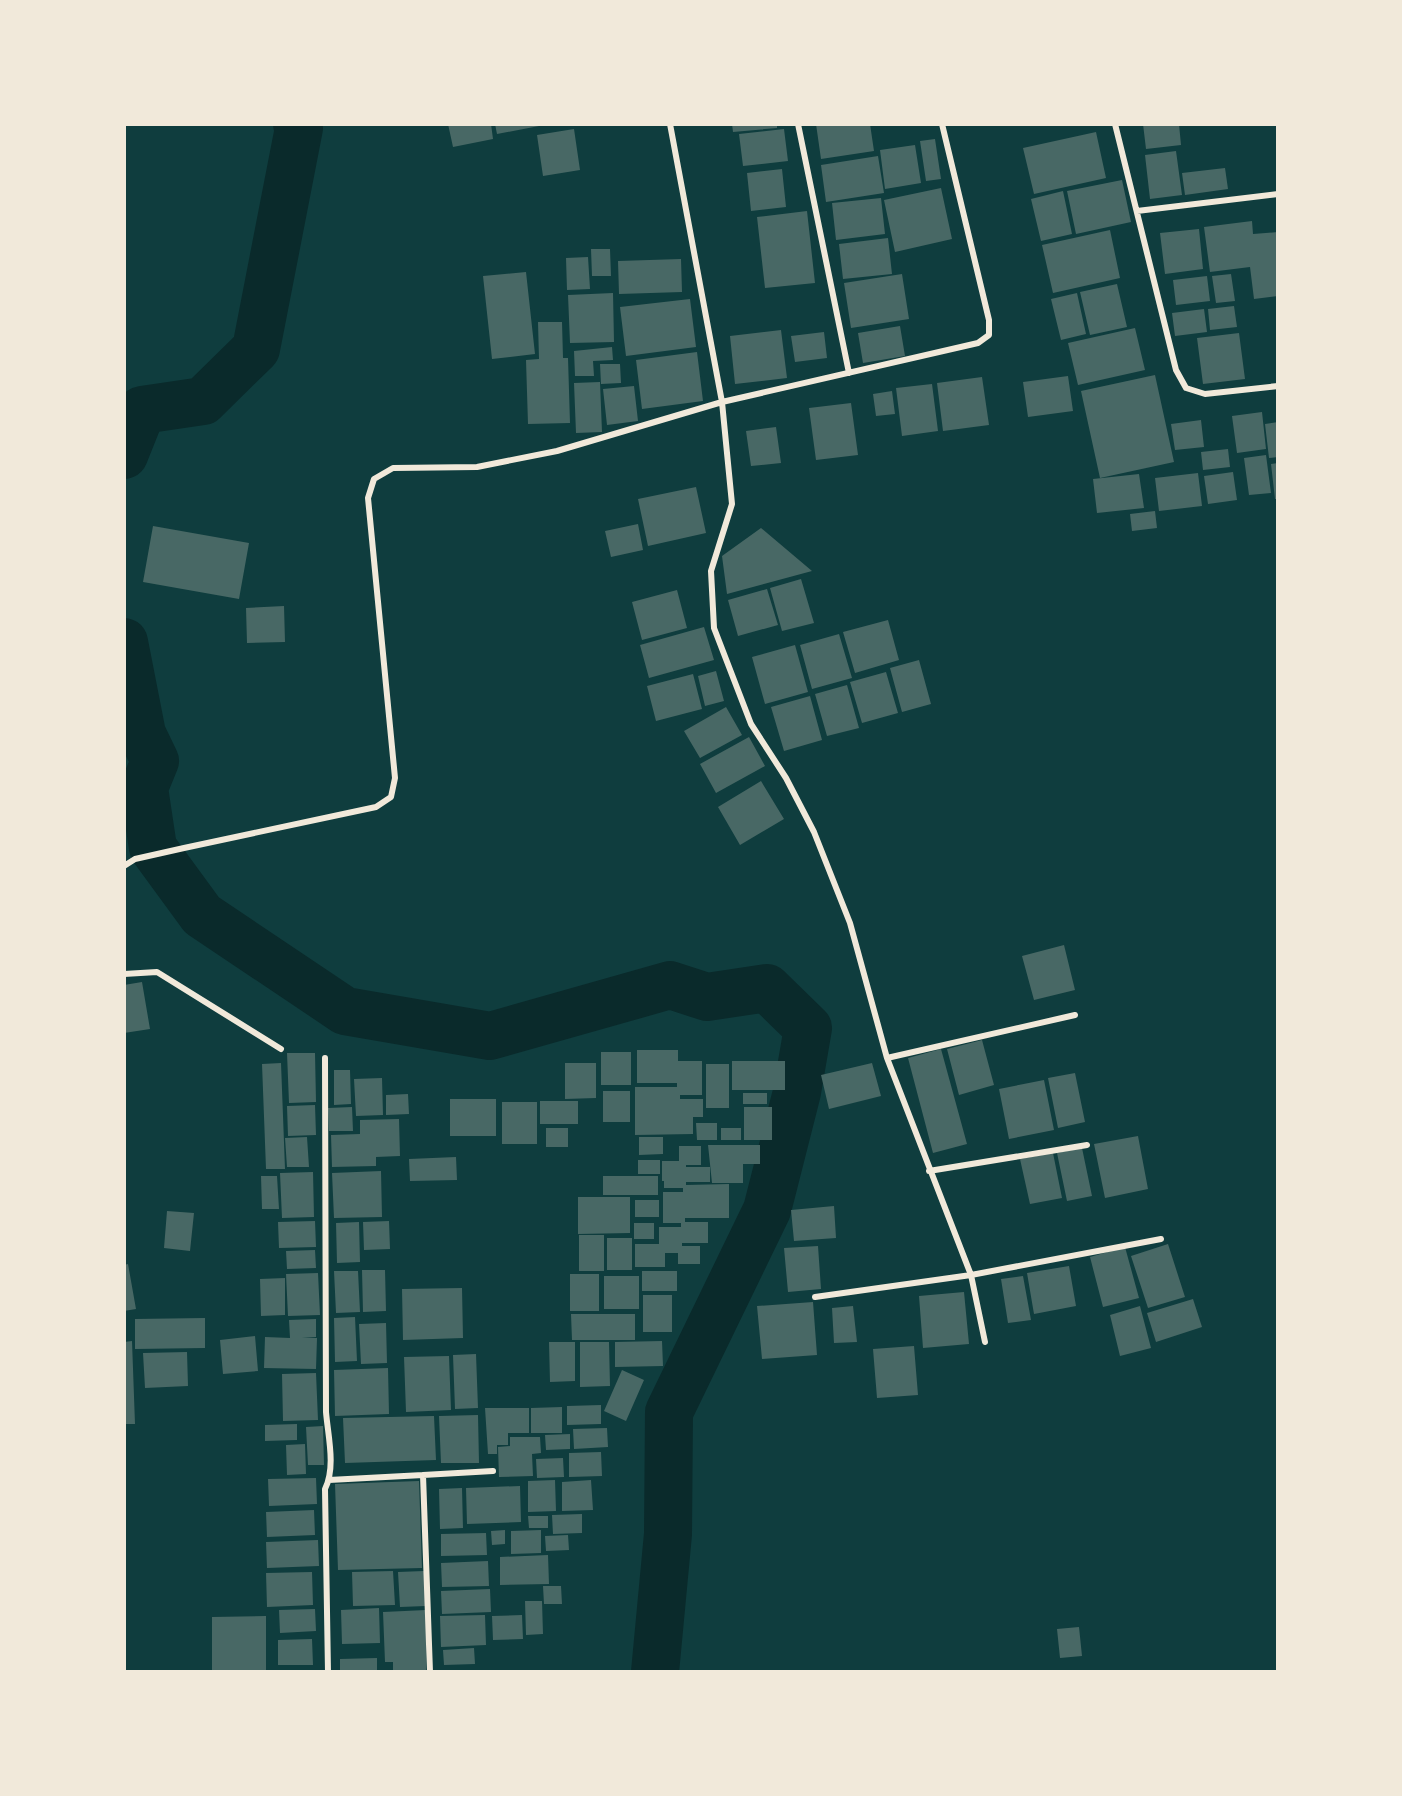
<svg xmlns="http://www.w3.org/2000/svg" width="1402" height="1796" viewBox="0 0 1402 1796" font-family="'Titillium Web',sans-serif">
  <rect width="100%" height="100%" fill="#0f3d3e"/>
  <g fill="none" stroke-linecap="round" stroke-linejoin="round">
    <path stroke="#0a2a2b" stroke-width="48" d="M124,455L142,410L203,401L256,349L299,128L297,124
      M124,642L142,734L155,761L144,788L153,848L202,915L345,1011L490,1036L670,985L707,997L767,988L808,1028L797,1092L767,1210L669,1412L668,1534L655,1672"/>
  </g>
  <path fill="#486865" d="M448,124H491L493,139L453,147Z
    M495,124H539V126L497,134Z
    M732,124H777V128L733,132Z
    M816,124H870L874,151L821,159Z
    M1143,124H1179L1181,145L1146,149Z
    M574,129L580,170L543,176L537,135Z
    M784,129L788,161L743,166L739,134Z
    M1096,132L1106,178L1034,194L1023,148Z
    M935,139L941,179L926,181L920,141Z
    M915,145L921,183L885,189L880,150Z
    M1176,151L1182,195L1150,199L1145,155Z
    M878,156L884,193L826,202L821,165Z
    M1225,168L1228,189L1185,195L1182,173Z
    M782,169L786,207L751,211L747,173Z
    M1122,180L1131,222L1076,234L1067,191Z
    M941,188L952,239L895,252L884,200Z
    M1063,191L1072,234L1041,241L1031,199Z
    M881,198L885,234L836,240L832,203Z
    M807,211L815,283L765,288L757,217Z
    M1252,221L1253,234L1278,232V296L1254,299L1250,267L1210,272L1204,227Z
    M1199,229L1203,269L1165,274L1160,233Z
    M1110,230L1120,278L1053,293L1042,245Z
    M888,238L892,274L843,279L839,244Z
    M591,249H610L611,276H592Z
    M588,257L590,289L567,290L566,258Z
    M681,259L682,292L619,294L618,261Z
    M526,272L535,354L492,359L483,276Z
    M902,274L909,319L851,328L844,283Z
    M1231,274L1235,301L1216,303L1212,276Z
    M1207,276L1210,301L1176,305L1173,280Z
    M1117,284L1127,327L1090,335L1080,292Z
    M613,293L614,342L570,343L568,295Z
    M1077,293L1086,334L1061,340L1051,299Z
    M690,299L696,347L626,356L620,307Z
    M1234,306L1237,327L1210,330L1208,309Z
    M1204,309L1207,332L1175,336L1172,313Z
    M538,322H562L563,358H568L570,423L528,424L526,360L539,359Z
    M900,326L905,356L863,363L858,333Z
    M1135,328L1145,370L1078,385L1068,343Z
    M781,330L787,378L735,384L730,336Z
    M824,332L827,358L795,362L791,336Z
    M1239,333L1245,379L1203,384L1197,338Z
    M612,347L613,360L593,361L594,376H575L574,351Z
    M697,352L703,401L642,409L636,360Z
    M600,364H620L621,383L601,384Z
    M1155,375L1174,462L1100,478L1081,391Z
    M1068,376L1073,411L1028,417L1023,382Z
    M982,377L989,425L943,431L937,383Z
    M600,382L602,432L576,433L574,383Z
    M932,384L938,431L902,436L896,388Z
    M634,386L638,421L607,425L603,389Z
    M892,391L895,414L876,416L873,394Z
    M851,403L858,455L816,460L809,408Z
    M1262,412L1266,449L1237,453L1232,416Z
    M1201,420L1204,447L1175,450L1171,424Z
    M1278,422V457L1269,458L1265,424Z
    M776,427L781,463L751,466L746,431Z
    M1228,449L1230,467L1203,470L1201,452Z
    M1266,455L1271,493L1249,495L1244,458Z
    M1278,463V499H1275L1271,464Z
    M1233,472L1237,500L1208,504L1204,476Z
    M1198,473L1202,506L1159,511L1155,478Z
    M1139,474L1144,508L1097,513L1093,479Z
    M696,487L706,533L648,546L638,499Z
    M1155,511L1157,528L1132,531L1130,514Z
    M638,524L643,550L611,557L605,531Z
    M153,526L249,543L239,599L143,582Z
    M761,528L812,571L727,594L722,556Z
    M801,579L814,623L782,631L770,588Z
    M767,589L778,625L738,636L728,600Z
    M677,590L687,628L642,640L632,602Z
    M284,606L285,642L247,643L246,608Z
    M888,620L899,660L855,673L843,632Z
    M704,627L714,660L649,678L640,645Z
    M839,634L852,678L812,689L800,645Z
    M795,645L808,692L765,704L752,657Z
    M919,660L931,704L902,712L890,668Z
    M716,671L724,701L705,706L698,676Z
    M886,672L898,713L862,723L850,682Z
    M693,674L702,709L656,721L647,686Z
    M847,685L859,728L827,736L815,694Z
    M810,696L822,740L784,751L771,707Z
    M726,707L742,735L700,758L684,731Z
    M749,737L765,766L716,793L700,764Z
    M761,781L784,819L740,845L718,807Z
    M1064,945L1075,990L1034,1000L1022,956Z
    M142,982L150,1029L124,1033V985Z
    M982,1040L994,1085L959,1095L947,1049Z
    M941,1049L967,1144L933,1153L908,1058Z
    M637,1050H678V1061H702V1095H680V1099H703V1117H693V1134L635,1135V1087H677V1083H637Z
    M601,1052H631V1085H601Z
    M287,1053H315L316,1102L289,1103Z
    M732,1061H785V1090H732Z
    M281,1063L285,1169H266L262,1064Z
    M565,1063H596V1098L565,1099Z
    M872,1063L881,1096L829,1109L821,1075Z
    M706,1064H729V1108H706Z
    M334,1070H350L351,1104L334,1105Z
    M1075,1073L1085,1122L1058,1128L1048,1078Z
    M382,1078L383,1115L356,1116L354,1079Z
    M1044,1080L1054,1130L1009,1139L999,1089Z
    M603,1091H630V1122H603Z
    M743,1093H767V1104H743Z
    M408,1094L409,1114L386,1115V1095Z
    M450,1099H496V1136H450Z
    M540,1101H578V1124H540Z
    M502,1102H537V1144H502Z
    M315,1105L316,1135L288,1136L287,1106Z
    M352,1107L353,1131H329L328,1108Z
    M744,1107H772V1140H744Z
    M399,1119L400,1156L376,1157V1166L332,1167L331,1135L360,1134V1120Z
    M696,1123H717V1140H697Z
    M546,1128H568V1147H546Z
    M721,1128H741V1140H721Z
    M1138,1136L1148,1189L1105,1198L1094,1144Z
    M307,1137L309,1167H287L285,1138Z
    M639,1137H663V1154L639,1155Z
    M708,1145H760V1164H743V1183H712Z
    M679,1146H701V1165H686V1167H710V1182H686V1185L729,1184V1218H685V1222H708V1243H682V1246H700V1264H678V1253H665V1267H635V1244H659V1227H681V1223H663V1192H683V1188H664V1181H662V1161H679Z
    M1082,1148L1092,1196L1067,1201L1057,1153Z
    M1053,1153L1062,1198L1030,1204L1020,1159Z
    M456,1157L457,1180L410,1181L409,1159Z
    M638,1160H660V1174H638Z
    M381,1171L382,1217L334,1218L332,1173Z
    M313,1172L314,1217L282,1218L280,1173Z
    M261,1176H277L279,1209H262Z
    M603,1176H658V1195H603Z
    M578,1197H630V1233L578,1234Z
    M635,1200H659V1217H635Z
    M834,1206L836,1238L794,1241L791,1210Z
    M167,1211L194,1213L190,1251L164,1248Z
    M315,1221L316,1247L279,1248L278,1222Z
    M389,1221L390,1249L364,1250L363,1222Z
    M359,1222L360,1262L337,1263L336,1223Z
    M634,1223H654V1239H634Z
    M579,1235H604V1271H579Z
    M607,1238H632V1270H607Z
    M1168,1244L1185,1297L1148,1308L1131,1256Z
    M818,1246L821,1289L788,1292L784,1248Z
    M1125,1247L1139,1298L1103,1307L1090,1257Z
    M315,1250L316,1268L287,1269L286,1251Z
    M128,1264L136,1309L124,1311V1265Z
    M1069,1266L1076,1306L1034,1314L1027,1273Z
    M362,1270H385L386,1311L363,1312Z
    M334,1271H358L360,1312L336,1313Z
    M642,1271H677V1291H642Z
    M318,1273L320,1315L288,1316L286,1274Z
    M570,1274H599V1311H570Z
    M604,1276H639V1309H604Z
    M1023,1276L1031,1320L1008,1323L1001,1279Z
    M285,1278V1315L261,1316L260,1279Z
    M462,1288L463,1338L403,1340L402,1289Z
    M964,1292L969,1344L923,1348L919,1296Z
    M643,1295H672V1332H643Z
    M1193,1299L1202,1327L1156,1342L1147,1313Z
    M813,1302L817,1355L762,1359L757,1306Z
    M853,1306L857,1342L834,1343L832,1308Z
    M1140,1306L1151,1348L1120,1356L1110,1315Z
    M571,1314H635V1340H572Z
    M355,1317L357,1361L335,1362L334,1318Z
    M205,1318V1348L135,1349V1319Z
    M316,1319V1337L302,1338H317L316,1369L264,1368L265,1337L290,1338L289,1320Z
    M386,1323L387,1363L361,1364L359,1324Z
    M255,1336L258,1371L223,1374L220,1340Z
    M132,1341L135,1424H124V1342Z
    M662,1341L663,1366L615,1367V1342Z
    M549,1342H575V1381L550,1382Z
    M580,1342H609L610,1386L580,1387Z
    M914,1346L918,1395L877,1398L873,1349Z
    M187,1352L188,1386L145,1388L143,1353Z
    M476,1354L478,1408L455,1409L453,1355Z
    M449,1356L451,1410L406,1412L404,1357Z
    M388,1368L389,1414L335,1416L334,1370Z
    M622,1370L644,1380L626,1421L604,1411Z
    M316,1373L318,1420L283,1421L282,1374Z
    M601,1405V1424L567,1425V1406Z
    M562,1407V1433H531V1408Z
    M485,1408H529V1433H508V1445H497V1454H488Z
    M478,1415L479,1463H441L439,1416Z
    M434,1416L436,1460L345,1463L343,1418Z
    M297,1424V1440L265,1441V1425Z
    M323,1426L324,1465H308L306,1427Z
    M607,1428L608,1447L574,1449L573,1429Z
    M570,1434V1449L546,1450L545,1435Z
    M510,1437H540L541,1453L532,1454L533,1476L499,1477L498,1447L510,1446Z
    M305,1444L306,1474L287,1475L286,1445Z
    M601,1452L602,1476L569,1477V1453Z
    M563,1458L564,1477L537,1478L536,1459Z
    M316,1478L317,1504L269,1506L268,1479Z
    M555,1480L556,1511L528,1512V1481Z
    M591,1480L593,1510L562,1511V1482Z
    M419,1481L422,1568L338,1570L335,1484Z
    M520,1486L521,1522L467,1524L466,1488Z
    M462,1488L463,1528L440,1529L439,1489Z
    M314,1510L315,1535L267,1537L266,1512Z
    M582,1514V1533L553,1534L552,1515Z
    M528,1516H548V1528H529Z
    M505,1530V1544L492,1545L491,1531Z
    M541,1530V1553L511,1554V1531Z
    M486,1533L487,1555L441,1556V1534Z
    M568,1535L569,1550L546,1551L545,1536Z
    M318,1540L319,1566L267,1568L266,1542Z
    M548,1555L549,1584L500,1585V1557Z
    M488,1561L489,1586L442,1587L441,1563Z
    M393,1571L395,1605L353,1606L352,1572Z
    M424,1571L426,1606L400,1607L398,1572Z
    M312,1572L313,1605L267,1607L266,1573Z
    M543,1586H561L562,1604H544Z
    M490,1589L491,1612L442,1614L441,1591Z
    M525,1601H542L543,1634L526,1635Z
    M379,1608L380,1643L342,1644L341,1610Z
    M315,1609L316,1631L280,1633L279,1610Z
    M426,1610V1672H393V1662H385L383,1612Z
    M485,1615L486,1645L441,1647L440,1616Z
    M522,1615L523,1639L493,1640L492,1616Z
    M266,1616V1672H212V1617Z
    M1079,1627L1082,1656L1060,1658L1057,1629Z
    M312,1639L313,1665H278V1640Z
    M474,1648L475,1664L444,1665L443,1650Z
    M377,1658V1672H340V1659Z"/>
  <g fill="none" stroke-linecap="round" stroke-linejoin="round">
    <path stroke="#f1e9da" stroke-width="6" d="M670,124L722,402L732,504L711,571L714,628L751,724L786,778L814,832L850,923L887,1058L971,1275L985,1342
      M798,124L849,373
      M1115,124L1176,370L1186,388L1205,394L1278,386
      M1137,211L1278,194
      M124,866L135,859L184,848L376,807L391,797L395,778L368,498L374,479L393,468L477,467L557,451L722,402L978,343L989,335V320L942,124
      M124,974L157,972L281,1049
      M325,1058L326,1412C328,1436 336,1467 325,1489L328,1672
      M887,1058L1075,1015
      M929,1171L1087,1145
      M815,1297L971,1275L1161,1239
      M329,1480L423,1475
      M430,1672L423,1475L493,1471"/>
  </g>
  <rect width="1402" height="1796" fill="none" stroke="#f1e9da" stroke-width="252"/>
</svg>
